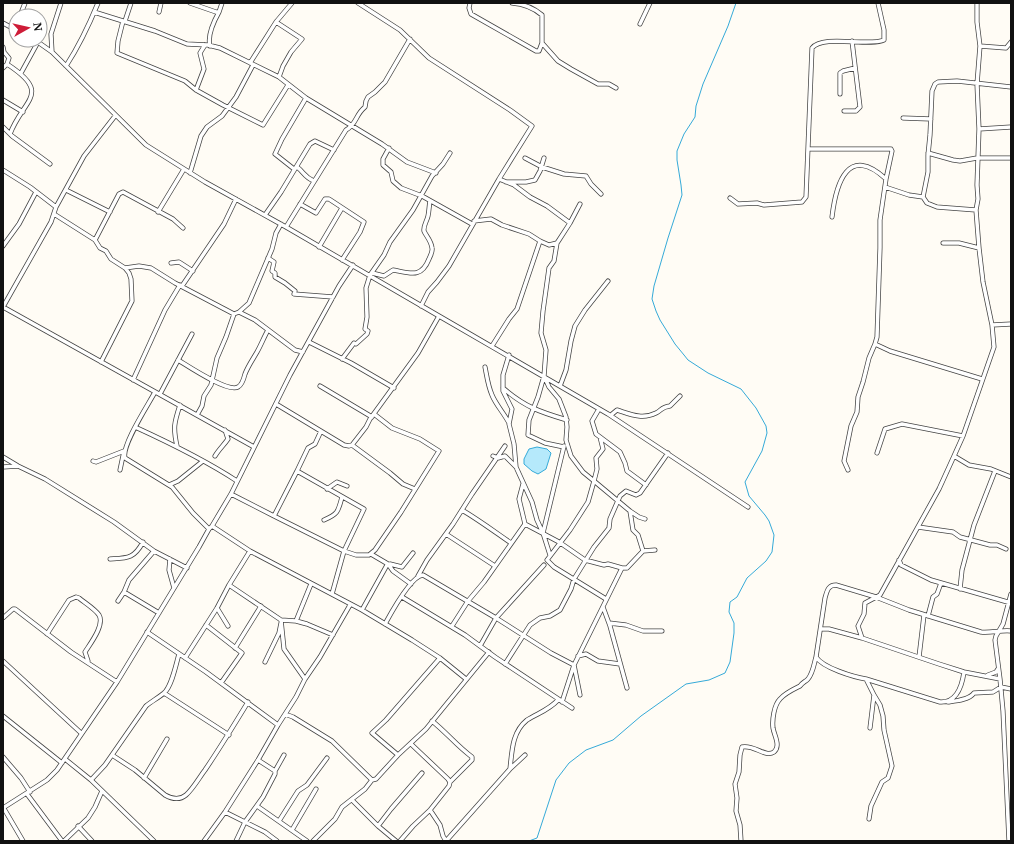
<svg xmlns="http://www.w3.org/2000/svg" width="1014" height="844" viewBox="0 0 1014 844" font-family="'Noto Serif',serif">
  <rect width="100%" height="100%" fill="#fffcf5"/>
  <path fill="#b5e9fb" stroke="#35aad8" d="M537,447L547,449L551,453L546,469L538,474L532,471L524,464V459L529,449Z"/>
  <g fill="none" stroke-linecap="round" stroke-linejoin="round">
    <path stroke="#35aad8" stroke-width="1" d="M529,841L537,838L556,780L569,763L586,750L613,740L641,716L686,684L709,680L725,673L730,662L734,633V623L729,612L730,602L737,597L747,578L766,561L772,552L774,535L769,521L765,515L749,496L745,482L762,451L767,433L766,426L756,408L741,389L708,373L688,360L684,355L675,344L660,320L656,311L652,299L654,286L668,238L682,195L681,185L677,160V151L684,134L695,117L696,106L703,84L728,26L736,3"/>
    <g stroke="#444" stroke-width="5">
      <path id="minor" d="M190,3L216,12H219C214,21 207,35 210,46
        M358,3L400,30L429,58L510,110L532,126L499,179L449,266L437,282L428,292L421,306
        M470,3L469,8L471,14L536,51H539L542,43V15C534,8 523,4 512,3
        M94,12L155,31L187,44L208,45L220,48L279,77L306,98L382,144L407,162L436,173
        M159,12L161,3
        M219,12L222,3
        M20,16L25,3
        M123,21L118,41L117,53L185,81L196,90L223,105L263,125L288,85
        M125,21L131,3
        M276,22L302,39L291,52L283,66L279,77
        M3,23L16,30
        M640,24L650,3
        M35,40L52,52L146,145L205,182L286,227L439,316L418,353L370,419L366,427L352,445L349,446L344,445L276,404
        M542,43L558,61L571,69L598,84H609L616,88
        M980,46L1006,48L1011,42
        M3,47L4,52L9,58L7,64L3,68
        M52,52L51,34L61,3
        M250,63L276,22L292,3
        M7,64C53,94 23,99 10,134
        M66,66C79,46 89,25 98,3
        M21,73L38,42
        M196,90L204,69L200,53L205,45
        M840,94V73L843,71L855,68
        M3,100L23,112
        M844,111H856L860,107L852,41
        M903,118L931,119
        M3,127L12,136L50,164
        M979,129L1011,127
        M389,148L383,159V165L391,172L393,181L401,188L422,196L472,224
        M809,149H891L892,151L886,179
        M928,153L953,160L960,161L977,158H1011
        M525,158L542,167L564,174L586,176L591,184L601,194
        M297,167C304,172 304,177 314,181
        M294,169L275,154L282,139L306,98
        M3,170L30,187L56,207L84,156L115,116
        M190,173L201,136L207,127L222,116L236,97L253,65
        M499,179L514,185L530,197L547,206L570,223
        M506,182H526L535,180L540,171L544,158
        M885,187L909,195L923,197L927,203L937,207L976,210
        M66,190L110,212
        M923,197L928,172V155L930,135L932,91L935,84L938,82L957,81L1011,87
        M730,198L738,204L757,203L764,205L802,202L806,197L812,48C823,34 869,47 884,40V30L878,3
        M300,204L316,213L325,199H329L364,222L360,232L342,260
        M158,212L184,169
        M54,214L95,240L100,248L106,251L111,259L125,268L129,273L131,279L132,301L101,362
        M265,215L281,192L310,144L315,141L334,150
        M832,217C836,183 848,144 886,179L880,220V248L877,337L875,344L869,358L863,382L858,397L857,412L851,426L844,461L848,470
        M474,221L491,219L502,225L529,234L540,241L549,245L557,243L559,240L570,223L580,204
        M286,227L346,130C357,124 355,115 365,107L366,101L368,97L375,92L385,82L410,39
        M95,240L119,194L123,192L173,219L183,228
        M557,243L554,261L549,268L543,311L541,333L546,350L544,376L538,397L529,420L528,435L545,443L564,447
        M943,243H959L979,248
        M3,246L19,224L36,192
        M319,247L342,208
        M268,258L274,262L272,271L275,273V277L285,283L295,291L294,294L333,297
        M171,263L179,262L193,271
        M125,268L139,266L151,268L175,283L234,314L239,312L249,303L272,249L276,233L281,224
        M372,273L384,276L393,270C410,273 421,279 429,259C430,256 433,252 432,248C431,240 426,236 424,231C423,226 427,221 428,216C429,212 429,206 430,201
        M182,286L224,224L236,199
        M3,307L254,447
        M3,307L51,222L56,207
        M239,312L255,320L295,350L303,352
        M439,316L608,414L748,507
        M992,325L1011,324
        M309,342L351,363L394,388
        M875,344L890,351L982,379
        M492,346L509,319L517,309L540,241
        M509,355L503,375V391L512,409L509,424L514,444L516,467
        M342,359L354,343L356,344L367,334L368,331L365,329L367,317L366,288L370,275L384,255L390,242L413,210L432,176L443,164L450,153
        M178,360C188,366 228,393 238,387C242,385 244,378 245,374C248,366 253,359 257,352C261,345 264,337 268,330
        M485,367C487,377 488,386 492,395C496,405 504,413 509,423
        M544,376L549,387L559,399L566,417L567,427L566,440L571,456L583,472L594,481L588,502L570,530L547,560L554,567L606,599
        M133,380L165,310L180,285
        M320,386L372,417
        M560,386L566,370L571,341L575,326L585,310L608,281
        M503,388C525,407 540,412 567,420
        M155,392C148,405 121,446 125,458L172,487L193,513L209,529
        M160,394L192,334
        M599,409L592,421L596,434L620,452L625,463L627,471L646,485
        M197,415L202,406L204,396L211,385L217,358L226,337L234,314
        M611,415L617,410C630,414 642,420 656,413C662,410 661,407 670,406L680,396
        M135,427C170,443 205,460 237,481
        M600,437L603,449L596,458L597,469L594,481L630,511L633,530L638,535L643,551
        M352,445L390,473L403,484L415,489
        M177,446C173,428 174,423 180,405
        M877,453L885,429L902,424L963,436
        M215,456C219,449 224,445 228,439L225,430
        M493,456L498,458L505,456L516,467L532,502L537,520L543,533L564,446
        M954,456L969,465L991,469L1011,477
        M3,457L18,466L45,479L114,522L154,551L187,568
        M93,461L96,462L124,451L120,470
        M3,467L18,466
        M297,471L308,448L315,444L321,431
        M523,484L519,499L525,524
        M169,485L178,481L203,461
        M327,489L337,482L347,486
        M231,494L274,516L297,471L364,509L344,551L332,594
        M462,510C479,520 495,532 511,543
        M630,511L639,517L645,519
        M274,516L344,551L356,555H369L375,550L401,512L439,451L420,439L392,428L374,414
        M324,520C338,514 338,512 342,497
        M212,526L250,551L362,610L412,640L440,658L466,679
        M918,527L953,532L960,537L990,545H997L1006,549
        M543,533L550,555
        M446,534L495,566
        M250,551L229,585L281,620L296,621L307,624L333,635
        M371,554L388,564L393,571L411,584
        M110,559C127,558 134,559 143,542
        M170,559L169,570L174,588
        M899,560L901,565L931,580L1011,603
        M418,576L427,560L453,524L472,494L505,446
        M960,589L962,570L974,525L995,471
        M124,592L129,580L154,551
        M402,597L465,635L495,657L572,708
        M118,601L124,592L159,613
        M603,607L610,626L627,688
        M217,608L228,626
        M362,610L387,565L390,564L402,567L413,553
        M928,616L933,597L937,594L941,583
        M3,618L13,609H15L71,652L117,682
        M281,620L284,649L305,679
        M296,621L311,584
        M609,623L626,625L643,631H662
        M385,624C391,613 411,576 423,575L496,618L551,653L574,665L580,695
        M206,625L242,653L221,683
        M452,626L468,601L484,582L525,524L559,542L585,560L604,565L608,564L622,568
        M821,629H829L862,638L939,664L964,672L1000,679
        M147,632L206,672L278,725
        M47,634L69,600L76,597L79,598C85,603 95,609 99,615C105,625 90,644 85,652L88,661
        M862,638L858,626L864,614L865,603L880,595L939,489L954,456L963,436L994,347L992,325L983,282L979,248L976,210L978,199L977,185L979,129L977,84L980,46L977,22V3
        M480,646L496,618L544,565
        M235,648L261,606
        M578,656L586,654L598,661L620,664
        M919,657L924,615
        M185,658L217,608L229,585
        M3,661L81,733
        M265,662L279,633L281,623
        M505,664L530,625L540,618L550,616L560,610L571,589L574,579L594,547L609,528L610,519L620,496L626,491L636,495L640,493L668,453
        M988,675L996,672L998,669
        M866,679L940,702C957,703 962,686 964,672
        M164,693L229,735
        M562,702L574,665L622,568H627L643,551L655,550
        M948,702C956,701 969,700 974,693L993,692L1001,687L1011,689
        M285,714L293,717L332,741L372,780
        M3,716L62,763
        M432,721C446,732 457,746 472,757V760L450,782
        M870,728L874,695L866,679C854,677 823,668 816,657L825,598C827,591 828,585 836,585L876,597L909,610L981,632C991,633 1001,630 1011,631
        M112,755L135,770L165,795C172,799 180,800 186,795C193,789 199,778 205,770C220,748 234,725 248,702
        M398,755L372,733L386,720L440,658
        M3,757L21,778L30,792
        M65,759L91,780L154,841
        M510,769C512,751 512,732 527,720C538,713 549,710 558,700
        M275,771L284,755
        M144,778L167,739
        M91,780L105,765L146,706C152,701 158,698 164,693C172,686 176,664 179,654
        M27,794L62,841
        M352,800L378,826L396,841
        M257,806L307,841
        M3,807L23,841
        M3,808L47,780L57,770L117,682L199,547L209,529L212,526L231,494L290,375L339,286L353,265
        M430,810L440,825L443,836L446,841
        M225,812L265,832L277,841
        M869,819L871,806L882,782L888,778L892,766L884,730L883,716L880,705L874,695
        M279,821L298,791L307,785L327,758
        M78,826L92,841
        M378,826L391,809L422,773
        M292,830L316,789
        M64,841L88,818L95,807L102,791
        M204,841L225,812L258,760L278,725L296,697L305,679L320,657L350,605
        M236,841L245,822L263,797L275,774V771L258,760
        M313,841L335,819L342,807L365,789L372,780L376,779L398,755L426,729L489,652
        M400,841L413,826L430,810L449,786L450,782L448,779L411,744
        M446,841L510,769L525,755
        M741,841L740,825L736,811L737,798L735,784L739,772L740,755L742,747C754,744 765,758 774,752C776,750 777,749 777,746C778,741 774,734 773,728C772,720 774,705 780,699C785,693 794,689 800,686C803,682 805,682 808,679C813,673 814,664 816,657
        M1009,841L1003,711L1000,679L995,640L996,636L1003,624L1011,594"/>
    </g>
    <use href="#minor" stroke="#fff" stroke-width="3.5"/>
  </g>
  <rect width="1014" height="844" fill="none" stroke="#111111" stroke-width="8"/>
  <g transform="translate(28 28) rotate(82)"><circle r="19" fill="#ffffff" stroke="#a0a0a0"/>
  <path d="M0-3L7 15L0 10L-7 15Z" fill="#ce1c38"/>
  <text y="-6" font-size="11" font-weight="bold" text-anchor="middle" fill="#111111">N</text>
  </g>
</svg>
